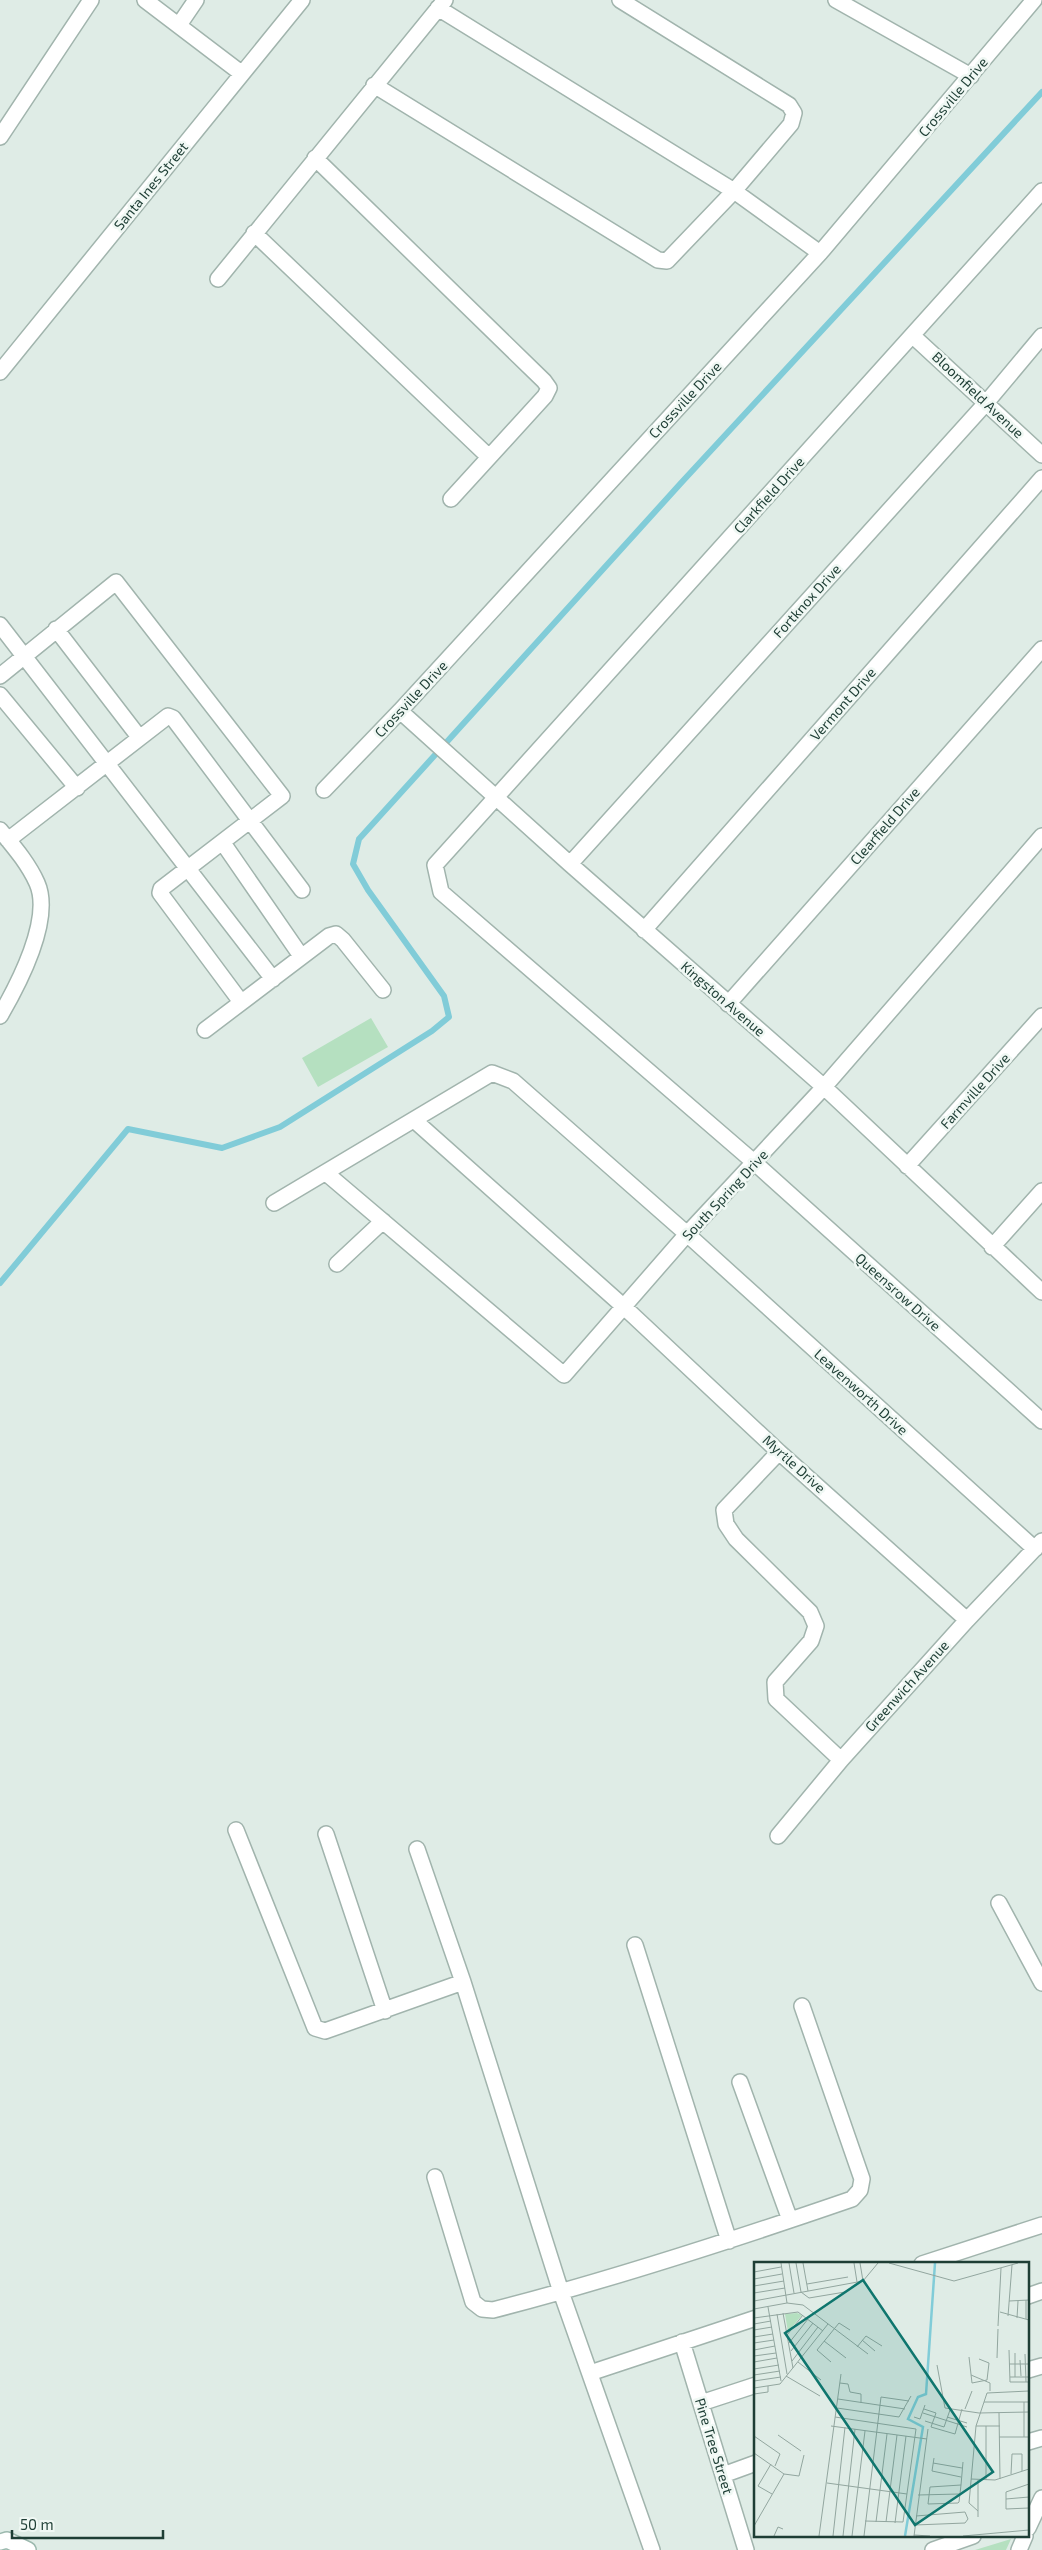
<svg xmlns="http://www.w3.org/2000/svg" width="1042" height="2550" viewBox="0 0 1042 2550" font-family="'Exo 2',sans-serif">
  <rect width="100%" height="100%" fill="#dfece6"/>
  <path fill="#b5e0c0" d="M371,1018L388,1047L318,1087L302,1058Z
    M1011,2539L1006,2550H975Z"/>
  <g fill="none" stroke-linecap="round" stroke-linejoin="round">
    <path stroke="#81ccd8" stroke-width="6" d="M0,1283L128,1129L222,1148L280,1127L432,1031L449,1017L444,996L368,890L353,864L359,839L681,483L1042,92"/>
    <g stroke="#a1b4ad" stroke-width="18">
      <path id="street" d="M145,0L241,73
        M836,0L971,76
        M438,8L734,191L820,253
        M179,25L196,0
        M374,85L658,260L667,261L734,191L791,124L794,113L789,105L620,0
        M0,137L91,0
        M315,158L544,381L549,388L545,396L451,499
        M1042,191L435,865L441,892L755,1163L1042,1421
        M254,233L489,457
        M218,279L445,0
        M913,336L1042,455
        M0,372L302,0
        M0,625L273,979
        M56,629L139,737
        M0,676L116,582L282,796L161,889L160,893L241,1002
        M0,695L77,788
        M400,711L570,864L824,1087L1042,1292
        M324,790L400,711L820,253L1034,0
        M0,830C14,847 28,863 37,883C53,919 18,985 0,1016
        M8,840L168,716L173,718L302,890
        M223,843L301,956
        M570,864L986,403L1042,336
        M644,930L1042,478
        M728,1004L1042,649
        M205,1030L329,936L336,934L343,940L383,990
        M414,1120L623,1306L779,1452L967,1620
        M907,1166L1042,1016
        M326,1173L564,1375L687,1234L824,1087L1042,836
        M274,1203L492,1073L513,1081L687,1234L1035,1549
        M992,1247L1042,1191
        M337,1264L383,1221
        M779,1452L724,1510L726,1524L736,1539L810,1612L816,1626L811,1641L775,1682L776,1699L841,1760
        M236,1830L315,2028L325,2031L463,1982
        M326,1834L385,2011
        M778,1836L841,1760L967,1620L1042,1541
        M417,1849L463,1982L561,2292L652,2550
        M999,1903L1042,1983
        M635,1945L729,2241
        M740,2082L790,2220
        M435,2177L473,2302L482,2309L493,2310C614,2279 733,2240 852,2199L860,2190L862,2179L802,2006
        M922,2264L1042,2225
        M1028,2296L1042,2291
        M682,2342L746,2550
        M1028,2370L1042,2366
        M590,2373L756,2318
        M701,2403L756,2385
        M1028,2442L1042,2438
        M723,2475L756,2463
        M1028,2528L1042,2498
        M933,2550L973,2536
        M1019,2550L1025,2536"/>
    </g>
    <g stroke="#9cb9ae" stroke-width="18">
      <path id="secondary" d="M0,2542L7,2540L28,2550"/>
    </g>
    <use href="#street" stroke="#fff" stroke-width="15"/>
    <use href="#secondary" stroke="#fff" stroke-width="15"/>
  </g>
  <g text-anchor="middle" stroke-width="5" stroke-linejoin="round" paint-order="stroke">
    <g font-size="14" fill="#1e3e35" stroke="#f0f8f4">
      <text transform="translate(953 97) rotate(-50)" y="5">Crossville Drive</text>
      <text transform="translate(151 186) rotate(-51)" y="5">Santa Ines Street</text>
      <text transform="translate(978 395) rotate(43)" y="5">Bloomfield Avenue</text>
      <text transform="translate(685 400) rotate(-47)" y="5">Crossville Drive</text>
      <text transform="translate(769 495) rotate(-48)" y="5">Clarkfield Drive</text>
      <text transform="translate(807 601) rotate(-48)" y="5">Fortknox Drive</text>
      <text transform="translate(411 699) rotate(-47)" y="5">Crossville Drive</text>
      <text transform="translate(843 704) rotate(-49)" y="5">Vermont Drive</text>
      <text transform="translate(885 826) rotate(-49)" y="5">Clearfield Drive</text>
      <text transform="translate(723 999) rotate(41)" y="5">Kingston Avenue</text>
      <text transform="translate(975 1091) rotate(-48)" y="5">Farmville Drive</text>
      <text transform="translate(725 1195) rotate(-47)" y="5">South Spring Drive</text>
      <text transform="translate(898 1292) rotate(42)" y="5">Queensrow Drive</text>
      <text transform="translate(861 1392) rotate(42)" y="5">Leavenworth Drive</text>
      <text transform="translate(794 1464) rotate(42)" y="5">Myrtle Drive</text>
      <text transform="translate(907 1686) rotate(-48)" y="5">Greenwich Avenue</text>
      <text transform="translate(714 2446) rotate(73)" y="5">Pine Tree Street</text>
    </g>
  </g>
  <g transform="translate(754 2262)">
    <rect width="275" height="275" fill="#dfece6"/>
    <path d="M43,51L48,53L34,70L31,52Z" fill="#b5e0c0"/>
    <path fill="none" stroke="#81ccd8" stroke-width="2.5" d="M151,274L169,165L154,157L164,135L172,132L181,1"/>
    <path fill="none" stroke="#92a69f" stroke-width="1" d="M27,1L33,41M35,1L40,31M42,1L47,30L55,36L91,30M49,1L54,29M100,1L103,20M106,1L109,19M135,1L200,19L264,1M0,10L27,5M0,17L28,12M53,22L94,15M0,24L30,19M0,31L31,26M0,39L109,19L124,1M255,39L275,38M14,45L27,119M0,47L33,41L49,43L114,92M246,50L275,58M29,51L39,106M23,52L33,112M254,54L258,3M0,56L44,50L69,69M263,56L264,39M272,57V38M0,62L17,59M244,64L247,6M0,68L18,65M33,73L49,53M0,75L19,72M108,78L121,89M70,79L92,96M0,81L20,78M35,81L54,57M103,85L112,74L128,84M0,88L21,84M255,88L256,120H275M37,89L59,61M261,91V115M271,92L272,120M0,94L22,91M215,95L218,121L233,118L235,101L225,97M243,96L244,67M266,98L267,114M38,99L64,65M0,100L23,96M44,100L67,118M77,100L63,88L85,61L96,68M255,102H275M183,103L191,146L225,151L275,150M0,107L25,103M0,113L26,109M217,113L236,121V129M32,114L66,134M256,115H275M0,119L27,115M86,121L94,122L96,130L107,132V141M0,126L26,122L74,62M0,132L14,130V124M84,137L151,147M230,140H275M270,140V175M83,146L145,155L157,134M170,147L182,151L177,165L201,172L208,147M211,147L218,129M169,151L213,165M245,151L246,217M81,155L162,167L149,260L111,259M160,155L166,157L171,143M193,155L213,161M171,159L190,165L196,148M77,164L173,177M222,164H246M232,164V218M24,173L47,189M0,174L26,192L21,204M245,175H275M0,191L30,212L45,214L50,193M180,196L178,209L207,215M179,201L208,206M17,202L4,224L18,232M257,212L258,192H268V209M217,217L241,218L275,207M224,218V255M73,221L153,232M275,222L252,230V247L275,246M207,223L176,225L174,242L204,241L205,240L207,223L209,200M164,233L205,232M252,237L275,235M224,249L215,241L222,164L233,131L275,129M122,260L133,172M132,260L143,173M141,261L152,174M161,263L211,261L214,257L211,250L162,254M0,264L30,212M160,273L176,274M20,274L24,265L29,267M65,274L87,112M79,274L91,165M89,274L101,167M98,274L111,169M110,274L127,135L155,139M160,274L174,167M209,274L275,268"/>
    <path fill="#0f766e" fill-opacity="0.15" stroke="#0f766e" stroke-width="2.5" d="M109,18L239,210L161,263L31,71Z"/>
    <rect width="275" height="275" fill="none" stroke="#1e3e35" stroke-width="2.5"/>
  </g>
  <path d="M12 2530v8h151v-8" fill="none" stroke="#1e3e35" stroke-width="2.5"/>
  <text x="20" y="2530" font-size="15" fill="#1e3e35" stroke="#f0f8f4" stroke-width="4" paint-order="stroke">50 m</text>
</svg>
